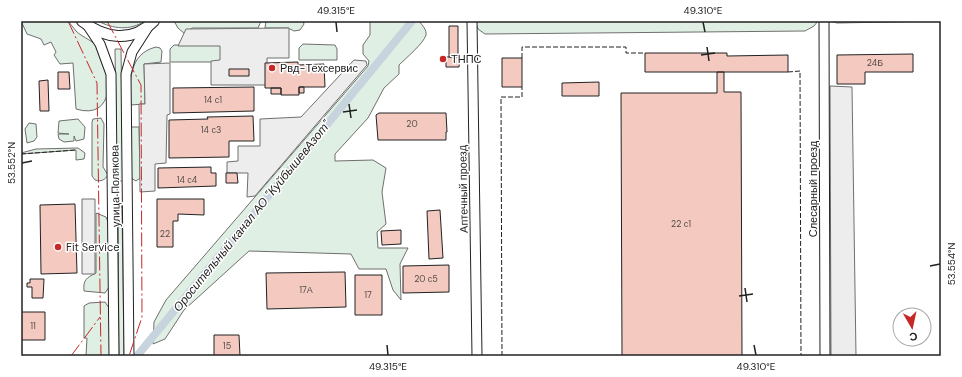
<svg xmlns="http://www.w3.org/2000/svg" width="962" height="377" viewBox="0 0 962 377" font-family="'DM Sans',sans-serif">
  <rect width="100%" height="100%" fill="#fff"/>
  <path fill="#e0efe3" stroke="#6f6f6f" d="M21,21H68C71,24 73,28 76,31C83,38 95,41 100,50C113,73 115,121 76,109L73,63L60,64L54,55L56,52L51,42L44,45L41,39L27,34Z
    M98,21H145C130,31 113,29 98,21Z
    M174,21H261L258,28H192L185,34L178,28Z
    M266,21H303L304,24L300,30L294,31L288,28H265Z
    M370,21H419C422,25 427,30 426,35C424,43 405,59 399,65V74L384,88L368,118L335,154V161L373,160L386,168L382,192L386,224L377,232L378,248H408L400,264L401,300L393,290L386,269H359L351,254L249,251L184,310L165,339L153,344L154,322L166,300L368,66L369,61L363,54V45L370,35Z
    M475,21H818L814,26L805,31L485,34L478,29Z
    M830,21H941L837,23Z
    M303,44L335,45L337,49V60H299V48Z
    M174,45H244L221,62H170V49Z
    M156,47L160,48L162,51L161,62L144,64L145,104L130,105C130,82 128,54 156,47Z
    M115,49H121L123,181H117Z
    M101,118L104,124L103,167L108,175C105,180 101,182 95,180L92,176V122L93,119Z
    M78,119L85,127L84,139L76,141L74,136V141L64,142L59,139L58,134H69L58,133L59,121Z
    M29,123L36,124L37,137L34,141L27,143L25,129Z
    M130,127H139L140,178L136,181L131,178Z
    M78,148L85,153L84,159L76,160V150L21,154V153L36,149Z
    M118,205H121L122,208L124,356H119Z
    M96,213L106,217L108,222L109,287L105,293L84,291C83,280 86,278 96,273Z
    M105,302L109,308L111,356H86L87,338H84V306L89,303Z"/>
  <path fill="#ededed" stroke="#6f6f6f" d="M289,28V58H267V85H211V61L220,60V46H178L186,29Z
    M354,60L366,61L367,65L255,196L247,197L248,173H227V162L238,161V146H260V119L301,117Z
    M170,63V114L167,115L166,163L155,164V191L140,192L139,104H145L144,64Z
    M830,86L852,87L856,356H831Z
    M82,199H95V274H82Z"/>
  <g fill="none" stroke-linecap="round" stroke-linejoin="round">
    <path stroke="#c7d3dd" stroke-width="8" d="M137,356L412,21"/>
  </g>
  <path fill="#f3c9c0" stroke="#222" d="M449,26H458V57H449Z
    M645,53H727V56L788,55V72H645Z
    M913,54V72H865V84H837V55Z
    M446,57H460L459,67H446Z
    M502,58H522V87H502Z
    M298,62V65L324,64L325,87H299V95H281V88H265V63Z
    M229,69H249V76H229Z
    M58,72H69L70,89H58Z
    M717,72H724V92H741L742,356H622L621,93H717Z
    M48,80L49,111H40L39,81Z
    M599,82V96H562V83Z
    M254,87V111L173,113V88Z
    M299,87H304V93H299Z
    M271,88H281V94H271Z
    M379,113H446L447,132H446V140H378L376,115Z
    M253,116L254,141H229V157L169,158V120L208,119L207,117Z
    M211,167V173H216V186L158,188V168Z
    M226,173H237L238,183H226Z
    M157,199H204V215L178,214V221H173V247H157Z
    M75,204L77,273L41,274L40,205Z
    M440,210L443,258L429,259L427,211Z
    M401,230V244L382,245L381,231Z
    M449,265V292L403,293V266Z
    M345,272L346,307L267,309L266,273Z
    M355,275H382V315H355Z
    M30,279H44L43,298H32V287H27V283H30Z
    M21,312H45V340H21Z
    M214,335H239L240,356H214Z"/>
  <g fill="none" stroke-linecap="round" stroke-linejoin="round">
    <g stroke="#222" stroke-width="11">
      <path id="secondary" d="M472,21L477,356
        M824,21L825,356
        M88,26L100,44L111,74L114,356
        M129,356L126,74L132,52L148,27"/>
    </g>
    <g stroke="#222" stroke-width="12">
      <path id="primary" d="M82,21C105,39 132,43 154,21"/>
    </g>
    <use href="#secondary" stroke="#fff" stroke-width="9"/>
    <use href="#primary" stroke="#fff" stroke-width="10"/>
    <path stroke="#222" stroke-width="1" stroke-dasharray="5 2" stroke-linecap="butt" d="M522,58V47H626V53H645
      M788,72L800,71L801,356
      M21,154L76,150
      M502,356L501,97H522V87
      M505,356H520"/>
    <path stroke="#c62828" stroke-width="1" stroke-dasharray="14 3 2 3" stroke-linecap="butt" d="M68,21L97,83L101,356
      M107,21L141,85L142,317L129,356
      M71,356L100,317"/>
  </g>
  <path fill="none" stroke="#222" stroke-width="1.5" d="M336,22L337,32M703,22L705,32M707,47L709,61M701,55L715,53M349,104L351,118M343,112L357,110M22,163L32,161M930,266L940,264M745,288L747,302M739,296L753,294M387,345L388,355M754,345L756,355"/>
  <g fill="#c62828" stroke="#fff" stroke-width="1.5">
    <circle cx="443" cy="59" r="4"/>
    <circle cx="272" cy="68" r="4"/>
    <circle cx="58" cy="247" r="4"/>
  </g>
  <g text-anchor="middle" stroke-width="3" stroke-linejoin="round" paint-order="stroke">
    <g font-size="9" fill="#564c4a">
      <text x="875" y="66">24Б</text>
      <text x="213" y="103">14 с1</text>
      <text x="412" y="127">20</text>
      <text x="211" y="133">14 с3</text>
      <text x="187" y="183">14 с4</text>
      <text x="681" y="227">22 с1</text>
      <text x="165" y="237">22</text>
      <text x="426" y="282">20 с5</text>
      <text x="306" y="293">17А</text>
      <text x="368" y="298">17</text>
      <text x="33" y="329">11</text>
      <text x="227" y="349">15</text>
    </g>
    <g font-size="11" fill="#222" stroke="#fff" text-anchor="start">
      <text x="451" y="63">ТНПС</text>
      <text x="280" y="72">Рвд-Техсервис</text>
      <text x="66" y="251">Fit Service</text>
    </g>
    <g font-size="11" fill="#222" stroke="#fff">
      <text transform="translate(115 186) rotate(-91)" y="4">улица Полякова</text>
      <text transform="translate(463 189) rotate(-91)" y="4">Аптечный проезд</text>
      <text transform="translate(813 189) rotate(-90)" y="4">Слесарный проезд</text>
    </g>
    <g font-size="12" font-style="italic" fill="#222" stroke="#fff">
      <text transform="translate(252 216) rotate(-51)" y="4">Оросительный канал АО "КуйбышевАзот"</text>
    </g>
  </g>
  <rect width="962" height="377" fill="none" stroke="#ffffff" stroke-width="44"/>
  <g transform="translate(912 327) rotate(171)"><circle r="19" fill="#ffffff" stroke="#a7a7a7"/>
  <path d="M0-3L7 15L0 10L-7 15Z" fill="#c62828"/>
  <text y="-6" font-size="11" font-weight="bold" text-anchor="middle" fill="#222222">С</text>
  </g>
  <rect x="22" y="22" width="918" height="333" fill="none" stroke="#222" stroke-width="1.5"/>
  <g font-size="10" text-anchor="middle" fill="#222">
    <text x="336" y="14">49.315°E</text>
    <text x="703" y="14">49.310°E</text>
    <text transform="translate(11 163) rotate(-90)" y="4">53.552°N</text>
    <text transform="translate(951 264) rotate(-90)" y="4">53.554°N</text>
    <text x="388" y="370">49.315°E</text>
    <text x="756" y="370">49.310°E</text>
  </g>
</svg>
